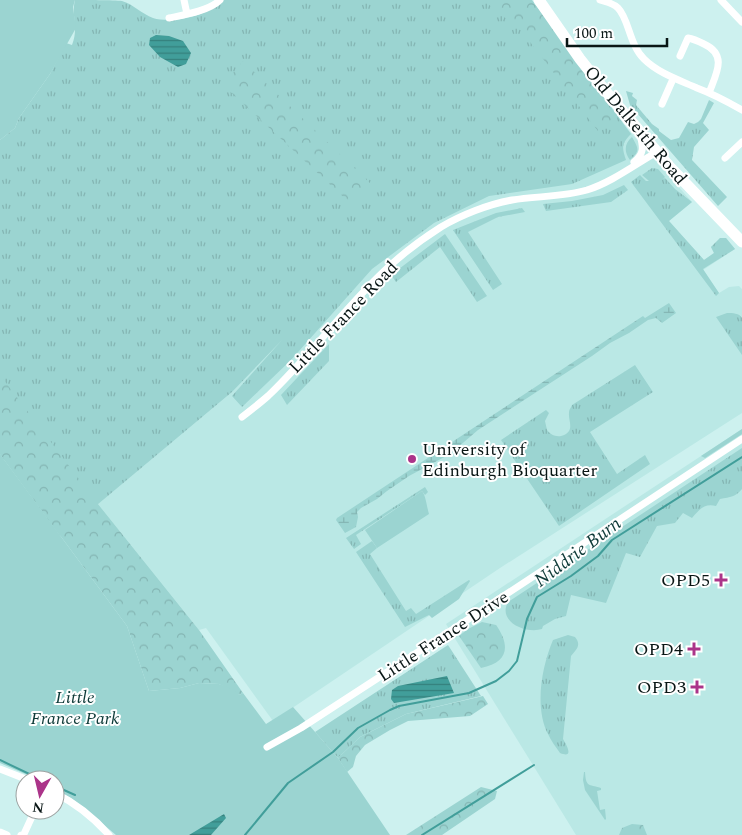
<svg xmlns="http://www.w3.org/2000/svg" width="742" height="835" viewBox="0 0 742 835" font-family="Spectral,serif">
  <defs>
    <pattern id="grass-tufts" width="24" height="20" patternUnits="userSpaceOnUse" patternTransform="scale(1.25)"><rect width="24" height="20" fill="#9bd4d1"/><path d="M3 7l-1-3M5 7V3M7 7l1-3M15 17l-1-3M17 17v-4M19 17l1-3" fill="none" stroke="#84b5b3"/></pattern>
    <pattern id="forest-crowns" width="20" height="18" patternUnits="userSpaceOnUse" patternTransform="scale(1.25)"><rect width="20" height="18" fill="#9bd4d1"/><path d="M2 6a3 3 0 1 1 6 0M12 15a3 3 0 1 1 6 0" fill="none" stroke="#84b5b3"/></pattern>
    <pattern id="wetland-marsh" width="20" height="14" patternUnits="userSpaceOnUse" patternTransform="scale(1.25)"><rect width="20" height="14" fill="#9bd4d1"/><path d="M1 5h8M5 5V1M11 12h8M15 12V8" fill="none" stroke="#84b5b3"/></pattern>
    <pattern id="water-rules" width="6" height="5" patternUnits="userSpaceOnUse" patternTransform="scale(1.25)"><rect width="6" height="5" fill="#419e9a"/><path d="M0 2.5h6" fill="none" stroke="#35807c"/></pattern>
  </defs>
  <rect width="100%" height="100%" fill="#cdf1ef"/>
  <path fill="#bae8e5" d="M624,125L692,202L669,221L704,260L714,253L711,247L720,238H726L735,249L703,270L719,293L729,287L739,286L742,289V413L500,568L273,721L206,628L199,630L98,504L232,392L349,258Z
    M742,429V835H576L446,624Z"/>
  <path fill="url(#grass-tufts)" d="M75,0C85,0 114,0 122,1C133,4 142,14 153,18C172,24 209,16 222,0H532L631,134C621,144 622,148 626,160L572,184L489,196L434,223L372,269L291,360L242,407L232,396L282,340L232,392L60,536L0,454V140L15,128L19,118L50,74L66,43L72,45C79,28 71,16 75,0Z
    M626,91L633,93L632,96L637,100L636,105L652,124L659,129V131L671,140L679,138L688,122L694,124L698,122L701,119L709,100L714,103L703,123L709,130L694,147L692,160L727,197L718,206L630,105Z
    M632,137C639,149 640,151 630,160C624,152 624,144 632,137Z
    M652,168L658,169L665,177L663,179L665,178L675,189L692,202L669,221L704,260L714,253L711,247L720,238H726L735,249L703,269L719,293L716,296L631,182L640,175L646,181H649L642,175Z
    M624,185L628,190L611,202L546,211L543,204L572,201L603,195Z
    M522,208L525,212L498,217L468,232L502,284L493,290L453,230L496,213Z
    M445,234L487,296L477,302L440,247L396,282L391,275Z
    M727,313C733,313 739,313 742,318V355L716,317Z
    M329,344V361L287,405L281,395Z
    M635,365L653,392L590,432L617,474L645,455L650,464L559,526L501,440L546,410L549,413L545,421L547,430C550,434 555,437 561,436C576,432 568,421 569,413C569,409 571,408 572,405Z
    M742,429V434L705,458L701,456Z
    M742,448V489C735,497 731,497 720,499L716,506C704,503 699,510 692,518L683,513L675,523L657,526L640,557L626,553L606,603L571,595L566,616L555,619L543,626L542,629C526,634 497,622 508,602Z
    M425,487L428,492L425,495L422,491L356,535L361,544L354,549L346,538Z
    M372,541L377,548L370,554L406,611L411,608L416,614L469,580L470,581L459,599L432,618L429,615L405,627L356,552Z
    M568,635L575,637C582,645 576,650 571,656L563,739C566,744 575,759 560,753C556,747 551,741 548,734C534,707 542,666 553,640Z
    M448,645L481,696L406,714L360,737L338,758L315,732Z"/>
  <path fill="url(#forest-crowns)" d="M483,0H531L545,17L580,68L616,116L598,131L521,30Z
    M243,61L374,187L353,206L223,85Z
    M0,375L98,504L199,630L243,693L239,695L219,684L199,683L180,688L149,691L127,626L0,454Z
    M482,622L496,625C511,646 508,663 481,668L459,636L468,629Z
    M483,696L488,704L470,716L408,721L390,730L365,745L356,756L353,767L347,772L338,758L360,737L406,714Z
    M481,787L497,791L495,799L442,835H406Z
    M632,824L643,825L647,835H619L622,828Z"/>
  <path fill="url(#wetland-marsh)" d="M669,303L676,313L662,323L656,318L648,320L629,333L610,343L592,356L478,430L450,454L409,476L387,491L377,499L361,508L357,512L358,517L356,527L345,533L336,520L337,518L643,316L645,318Z"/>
  <path fill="#9bd4d1" d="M0,0H75L73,7L76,28L50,74L19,118L15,128L0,140Z
    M0,454L127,626L149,691L180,688L199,683L219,684L235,690L239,695L243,693L266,724L293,707L338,758L390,835H116C96,818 78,801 55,789V780H39L0,763Z
    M422,491C426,496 427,508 429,514L377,548L365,530Z
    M584,772H585C586,787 588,784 601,788V790L597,791L600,810L605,809L606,819L605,820L585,790L583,780Z"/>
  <path fill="url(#water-rules)" d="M156,35L169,36L183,41L191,53L186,64L178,67L160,57L149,45L150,38Z
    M447,676L454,693L394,703L391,699L392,690L398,686Z
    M224,814L226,818L211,835H189Z"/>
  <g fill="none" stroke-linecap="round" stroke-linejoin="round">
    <path stroke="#419e9a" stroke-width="2" d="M0,760L42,780
      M55,786L75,795
      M245,835L288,783L333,752L358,728L390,710L399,706L469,693L496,681L509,671L517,661L527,619L537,597L571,576L598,556L612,540L742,457
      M422,835L534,765"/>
    <path stroke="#fff" stroke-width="7" d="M184,0L187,14
      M600,0C606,2 613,3 618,8C629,19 629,44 644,59C658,73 679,80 697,88C713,94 728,102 742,110
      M721,0L742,22
      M169,18C183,15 209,11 220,0
      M680,56L688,38C694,39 698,41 704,44C728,55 716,74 709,93
      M662,104L673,79
      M725,158L742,142
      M634,162C645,153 643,147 640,134
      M242,417C251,410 260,403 268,396C308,358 340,314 379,276C397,258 419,241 441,227C461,215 489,204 512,200C537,196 563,197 587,190C612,182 634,165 657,152
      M267,747L301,728L458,626L742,439
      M0,769L28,780
      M55,793C75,803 94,818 109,835
      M0,832L7,835
      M21,835L24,834L35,810"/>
    <path stroke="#fff" stroke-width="11" d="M539,0L580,59L603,88L670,167L742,242"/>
  </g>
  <g fill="#ab3489" stroke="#fff" stroke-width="2">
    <circle cx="412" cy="459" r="5"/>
    <path d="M718.5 572.5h5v5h5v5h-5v5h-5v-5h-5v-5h5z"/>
    <path d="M691.5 641.5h5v5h5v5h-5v5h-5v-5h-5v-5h5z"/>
    <path d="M694.5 679.5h5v5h5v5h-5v5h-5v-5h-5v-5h5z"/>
  </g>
  <g text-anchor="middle" stroke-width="4" stroke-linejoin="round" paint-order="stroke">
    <g font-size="18" fill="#091615" stroke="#fff">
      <text transform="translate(636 125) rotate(50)" y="6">Old Dalkeith Road</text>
      <text transform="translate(343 317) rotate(-46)" y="6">Little France Road</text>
      <text transform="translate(443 636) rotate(-33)" y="6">Little France Drive</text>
    </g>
    <g font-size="18" fill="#091615" stroke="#fff" text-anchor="end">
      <text x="422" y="455" text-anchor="start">University of<tspan x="422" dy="21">Edinburgh Bioquarter</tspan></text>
      <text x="710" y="586">OPD5</text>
      <text x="683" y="655">OPD4</text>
      <text x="686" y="693">OPD3</text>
    </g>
    <g font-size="18" font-style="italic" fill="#0e3a38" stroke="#fff">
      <text x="75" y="703">Little<tspan x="75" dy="21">France Park</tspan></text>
    </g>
    <g font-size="19" font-style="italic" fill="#0f3b39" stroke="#fff">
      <text transform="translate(577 551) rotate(-37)" y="7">Niddrie Burn</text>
    </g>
  </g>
  <g transform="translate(40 795) rotate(188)"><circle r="24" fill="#ffffff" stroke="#9da2a1"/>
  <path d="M0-4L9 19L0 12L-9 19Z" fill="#ab3489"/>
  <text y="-8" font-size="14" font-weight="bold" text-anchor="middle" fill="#091615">N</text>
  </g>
  <path d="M567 38v8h100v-8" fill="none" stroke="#091615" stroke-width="2.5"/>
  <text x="574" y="38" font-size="15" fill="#091615" stroke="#ffffff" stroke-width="4" paint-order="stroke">100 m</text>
</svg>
